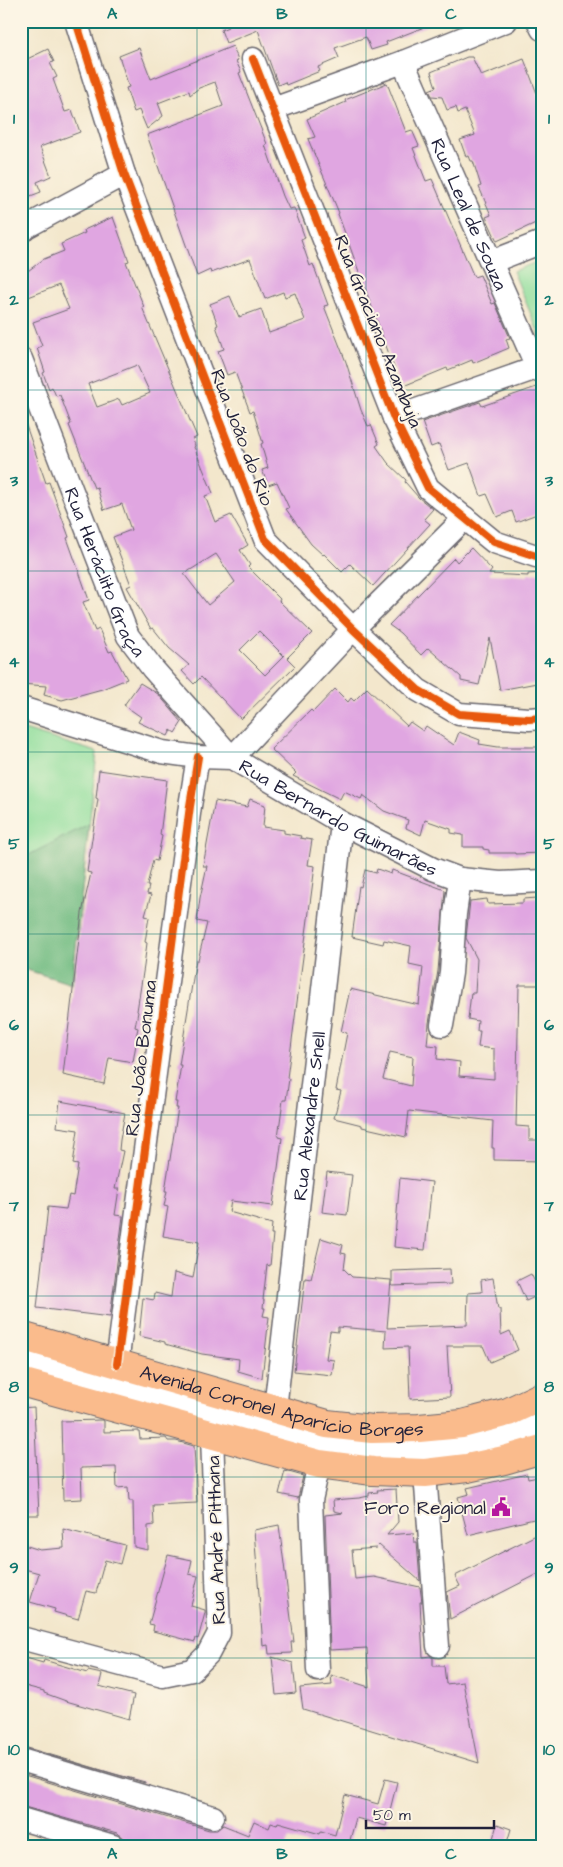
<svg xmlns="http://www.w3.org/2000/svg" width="563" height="1867" viewBox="0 0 563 1867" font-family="'Architects Daughter',sans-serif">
  <rect width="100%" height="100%" fill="#fcf5e5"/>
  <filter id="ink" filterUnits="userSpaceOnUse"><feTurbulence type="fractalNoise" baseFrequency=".02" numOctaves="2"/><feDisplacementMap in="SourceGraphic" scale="10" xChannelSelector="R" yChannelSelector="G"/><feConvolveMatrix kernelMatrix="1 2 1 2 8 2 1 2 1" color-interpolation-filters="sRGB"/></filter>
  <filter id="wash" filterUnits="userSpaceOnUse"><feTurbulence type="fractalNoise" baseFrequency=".0096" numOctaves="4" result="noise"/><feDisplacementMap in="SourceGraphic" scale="20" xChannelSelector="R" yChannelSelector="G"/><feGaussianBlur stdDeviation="1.12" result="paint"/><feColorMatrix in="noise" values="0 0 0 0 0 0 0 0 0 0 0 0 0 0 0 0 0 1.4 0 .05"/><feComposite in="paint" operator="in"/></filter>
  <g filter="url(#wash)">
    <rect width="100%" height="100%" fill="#f3e7cc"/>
    <path fill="#90de9c" stroke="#59806c" d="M542,260V341L513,271Z
      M21,729L97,752L72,984L21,968Z"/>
    <path fill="#74bd84" stroke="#4b7060" d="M89,824L72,984L21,968V859Z"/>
    <g id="blocks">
      <path fill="#e0a6e1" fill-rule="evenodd" d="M226,21H437V22L386,42L387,45L371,50L366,37L335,48L339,58L318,67L320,71L286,85L285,82L278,85L258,30L226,43L221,30L228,27Z
        M233,46L238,60L236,61L241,72L239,73L267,144L265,145L283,196L289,209L294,208L305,238L301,240L310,266L313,264L328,305L324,306L346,362L361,410L368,426L371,425L379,444L376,446L388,463L406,480L405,482L419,498L433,509L424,519L430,524L373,586L350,564L342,572L324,554L323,555L311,544L286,509L289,508L277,482L268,485L262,470L268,468L261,444L263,443L253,411L250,412L235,372L227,375L218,351L224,349L216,326L218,325L210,304L230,296L239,317L261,309L269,333L305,320L295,293L285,297L283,292L265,299L250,259L211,273L210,270L197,276L147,135L223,106L215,82L199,88L190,95L189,91L158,103L163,116L147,129L139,110L134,112L126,88L129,87L119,56L139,48L151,79Z
        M48,49L54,62L50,63L57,77L53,79L65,112L72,110L80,132L40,147L51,176L37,182L41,192L25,198L24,196L21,197V62Z
        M467,57H472L481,76L524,59L542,107V220L497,241L486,217L491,215L479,187L481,186L473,161H471L469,156L466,157L460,140L475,135L465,110L458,113L456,107L447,110L442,97L432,96L429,90L436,87L431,72Z
        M387,83L406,132L412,130L419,146L413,148L426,181L432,179L474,277L480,275L492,304L495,303L510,338L506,339L509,348L473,363L472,360L448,370L447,368L401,387L338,214L339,213L308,139L315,137L307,119L346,102L345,100Z
        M113,217L129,261L126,262L144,307H142L197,437L193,439L195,446L194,447L213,493L205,496L215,522L231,515L248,545L240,550L250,565L248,567L280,599L279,601L312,633L287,658L295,666L241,719L201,677L194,684L182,671L189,665L169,648L153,628L151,629L127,587L131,585L113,537L131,530L122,504L104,510L97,487L94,488L69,425L71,424L60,395L56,396L52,387L49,389L43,373L45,372L37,348L42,346L33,322L69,309L59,285L21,300V276L44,259L64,251L61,244L85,233L84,230ZM137,365L150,393L122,405L119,399L97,407L88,384ZM216,554L235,582L208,605L184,574ZM259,631L284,656L265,675L240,650Z
        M542,385V512L516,522L512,511L497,517L487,494L481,496L469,463L449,470L439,444L431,447L422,422L480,402L482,406Z
        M23,417L46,483L49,482L69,537L67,538L89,600L83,602L95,631L99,629L109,652L112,651L127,679L102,689L62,700L44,695L46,686L21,684V619H23L21,593V418Z
        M471,548L492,570L489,574L528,576V574L542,573V682L500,690L490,638L479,685L461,681V677L428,648L421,655L400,633L389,625L454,558L457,562Z
        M140,683L158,694L182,722L175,733L171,730L168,736L138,722L141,717L124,705Z
        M367,688L407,726L410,722L423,731L426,726L454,745L459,732L480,740L479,744L498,747H542V853L515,854V853H489V850L483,849V847H463V835L451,833V829L425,820L421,835L406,828L408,820L384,811L363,795L361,799L344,791L340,799L293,776L296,773L271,749L311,710L313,712L335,689L348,702L351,698L354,701Z
        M99,770L167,780L160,835L162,836L157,861L153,860L147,886H149L147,894L151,895L145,916L149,917L145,942L147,943L144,966L137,1011L138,1012L135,1027L138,1028L136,1037L137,1038L133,1062L109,1058L104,1084L63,1075L82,913L91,873L87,872L98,799L96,798Z
        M250,799L265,805L263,827L284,830V833L301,836L300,838L312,840L308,865L315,866L287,1078L289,1079L286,1100H283L278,1137L282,1138L273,1206L231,1201L229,1212L272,1224L271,1234H273L270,1266L267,1265L263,1300H264L263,1308H265L263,1316L269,1317L262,1378L238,1371L239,1359L202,1354L165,1344V1342L139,1336L143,1298L154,1300L155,1293L171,1297L174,1273L193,1278L199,1242L163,1236L168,1207L164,1206L167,1191H165L178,1108H176L177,1102H175L181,1065H179L196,960H198L207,923L197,921L200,898L207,866H203L215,801L247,807Z
        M377,869L391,874L392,870L445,890L438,971L429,1023L427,1045L438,1046L437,1059L460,1062L459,1076L494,1079V1049L478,1047L480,1031H477L478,1021L468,1019L471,993H475L477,959L466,938L470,901L487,899L488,904L523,903V899L538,898L542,938V985H519L516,1126L529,1127V1140H542V1161L494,1160V1148H492L493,1121L409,1111L406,1137L362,1127V1125L334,1118L341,1091L336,1090L347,1033L341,1032L350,989L419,1005L423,967L409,964L411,946L384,940L383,944L352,937L359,886L361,887L365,870L376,873ZM390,1052L413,1057L411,1086L383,1079Z
        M60,1101L125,1113L120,1140L119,1150L123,1151L115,1189H119L115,1215L123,1216L110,1317L37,1308L48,1207L66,1209L69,1195L73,1196L78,1165L73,1164L78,1130L57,1127Z
        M327,1172L352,1175L347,1215L322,1212Z
        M400,1178L432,1182L425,1250L394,1247Z
        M321,1238L343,1245L341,1253L346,1254L344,1269L352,1277L391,1280L387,1328L467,1325L468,1293L482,1292L481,1280L493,1278L498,1309H500L501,1335L510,1331L518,1350L490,1362L483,1346H447L450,1397L410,1399L408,1347L385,1348L386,1331L338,1327V1332L330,1331L326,1359L334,1360L332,1375L294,1371L305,1278L311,1279Z
        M450,1269L451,1284L392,1286V1271Z
        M531,1274L541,1294L526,1301L517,1281Z
        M34,1407L39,1515H21V1408Z
        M102,1420L104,1421V1432L139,1431L140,1439L166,1438L168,1441H176L194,1446L197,1503L153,1505L154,1525L148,1526V1550L134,1547L133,1501H129L128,1487L117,1488L116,1467L81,1468L82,1499L63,1500L61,1421Z
        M285,1471L303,1476L298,1498L279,1494Z
        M527,1474L528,1479L538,1477L542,1493V1517L468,1535L458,1497L469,1494L467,1488Z
        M396,1489L398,1522L387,1535L413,1533L414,1542H417L420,1581L379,1545L376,1548L352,1550L355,1579L374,1577L420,1587L422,1602H420L423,1657L430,1656L433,1658V1666H444L446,1684L463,1682L479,1763L303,1709L300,1688L332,1685L331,1675L369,1687L367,1648L330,1650L325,1515L343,1513L334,1511L333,1500L359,1498L369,1496V1493L378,1492L377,1490Z
        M279,1525L294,1642H291L292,1653L269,1654L268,1645L263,1646L254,1530Z
        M63,1529L125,1545L120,1564L105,1560L96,1593L86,1591L78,1619L54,1612L55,1609L30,1602L39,1573L21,1568V1544L40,1550L64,1548Z
        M542,1532V1572L450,1619L447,1592L460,1586L455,1576Z
        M168,1555L192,1560L189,1574L198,1576L191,1606L205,1610V1613L198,1639L196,1638L195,1642L153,1631L154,1625L149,1624Z
        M272,1657L293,1663L296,1693L276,1695Z
        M26,1658L43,1663L44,1660L87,1673L88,1671L102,1674L99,1686L134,1695L129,1719L66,1701L44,1693V1691L21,1685V1676Z
        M21,1746L115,1774L145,1782V1783L21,1747Z
        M21,1774L209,1830H217L223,1825L248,1835L254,1821L269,1828L271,1823L277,1825L278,1822L320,1834L321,1831L335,1835L345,1795L378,1804L385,1779L397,1782L386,1826L356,1818L350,1840L359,1842V1846H313L289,1839L286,1846H147L124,1839L117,1833L21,1806Z
        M497,1824L511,1829L506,1846H491Z"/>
    </g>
  </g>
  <g filter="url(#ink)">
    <use href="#blocks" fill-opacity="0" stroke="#6b676e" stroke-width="1"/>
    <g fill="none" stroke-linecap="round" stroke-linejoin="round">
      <g stroke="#6b676e" stroke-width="25">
        <g id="minor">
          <path d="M76,21L124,174L265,539L353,629L418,690L459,714L529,719L542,718"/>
          <path d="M538,21L542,29"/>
          <path d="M253,59L394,418L428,488L494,542L536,556L542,555"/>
          <path id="s1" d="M403,62L537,367"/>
          <path d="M273,109L403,62L506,21"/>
          <path d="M21,232L26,227L124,174"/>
          <path d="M491,262L542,242"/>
          <path id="s2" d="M21,359L128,636L153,669L232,758"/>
          <path d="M394,418L542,366"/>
          <path id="s3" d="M21,708L162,752L198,757L232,758L342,823L433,869L460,879L500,883L542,881"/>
          <path d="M232,758L353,629L465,518"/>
          <path d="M442,1025L451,973L455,914L460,879"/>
          <path d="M21,1359L323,1444C339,1446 356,1449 372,1450C430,1454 489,1445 542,1424"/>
          <path d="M117,1364L190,806L198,757"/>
          <path id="s4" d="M275,1409L342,823"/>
          <path d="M425,1473L438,1646"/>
          <path d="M21,1638L163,1676L192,1670L208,1654L219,1633L212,1435"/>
          <path d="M318,1670L311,1500L319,1464"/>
          <path d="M21,1760L213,1817"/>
          <path d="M21,1819L113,1846"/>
        </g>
      </g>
      <g stroke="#6b676e" stroke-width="30">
        <g id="major">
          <path id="s5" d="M21,1336L327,1424L372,1429L419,1428L462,1424L508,1412L542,1396"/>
          <path d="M21,1382L319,1464L373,1471L425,1473L467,1468L504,1460L542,1449"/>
        </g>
      </g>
      <use href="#minor" stroke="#fff" stroke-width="22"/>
      <use href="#major" stroke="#fabb8c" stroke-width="28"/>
      <g stroke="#fcf5e5" stroke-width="11">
        <path id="cycleway" d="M76,21L124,174L265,539L353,629L418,690L459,714L529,719L542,718
          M253,59L394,418L428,488L494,542L536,556L542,555
          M117,1364L190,806L198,757"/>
      </g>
      <use href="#cycleway" stroke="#e8590c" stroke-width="8"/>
    </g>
  </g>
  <path fill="none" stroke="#0f766e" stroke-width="1" stroke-opacity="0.55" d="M197,21V1846M366,21V1846M21,209H542M21,390H542M21,571H542M21,752H542M21,934H542M21,1115H542M21,1296H542M21,1477H542M21,1658H542"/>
  <defs>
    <g id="civic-bare" transform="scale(1.5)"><path d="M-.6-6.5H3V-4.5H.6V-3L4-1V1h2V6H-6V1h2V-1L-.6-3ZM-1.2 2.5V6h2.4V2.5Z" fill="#b5179e" stroke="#fcf5e5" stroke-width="2.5" paint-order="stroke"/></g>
  </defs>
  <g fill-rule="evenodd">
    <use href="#civic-bare" x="501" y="1507"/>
  </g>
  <g text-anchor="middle" stroke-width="4" stroke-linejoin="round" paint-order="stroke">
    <g font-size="19" fill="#22223b" stroke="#fcf5e5">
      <text dy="7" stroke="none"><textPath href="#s1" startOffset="166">Rua Leal de Souza</textPath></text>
      <text transform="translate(379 331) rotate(68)" y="7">Rua Graciano Azambuja</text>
      <text transform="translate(243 437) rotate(69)" y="7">Rua João do Rio</text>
      <text dy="7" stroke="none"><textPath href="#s2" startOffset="229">Rua Heráclito Graça</textPath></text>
      <text dy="7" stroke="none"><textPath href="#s3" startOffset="340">Rua Bernardo Guimarães</textPath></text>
      <text transform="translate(140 1058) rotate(-83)" y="7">Rua João Bonuma</text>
      <text dy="7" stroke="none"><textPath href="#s4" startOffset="295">Rua Alexandre Snell</textPath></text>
      <text dy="7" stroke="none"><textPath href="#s5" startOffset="270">Avenida Coronel Aparício Borges</textPath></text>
      <text transform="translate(215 1540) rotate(-92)" y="7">Rua André Pitthana</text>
    </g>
    <g font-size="19" fill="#22223b" stroke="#fcf5e5" text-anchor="end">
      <text x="486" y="1514">Foro Regional</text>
    </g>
  </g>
  <rect width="563" height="1867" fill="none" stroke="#fcf5e5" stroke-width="55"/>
  <path d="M366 1820v8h128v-8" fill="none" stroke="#22223b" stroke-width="2.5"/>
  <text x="373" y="1820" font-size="15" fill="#22223b" stroke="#fcf5e5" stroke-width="4" paint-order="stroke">50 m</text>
  <rect x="28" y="28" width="508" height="1812" fill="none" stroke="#0f766e" stroke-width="2"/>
  <g font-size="16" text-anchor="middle" font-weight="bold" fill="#0f766e">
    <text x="112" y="19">A</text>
    <text x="282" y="19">B</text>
    <text x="451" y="19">C</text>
    <text x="14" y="124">1</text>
    <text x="549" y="124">1</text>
    <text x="14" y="305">2</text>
    <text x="549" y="305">2</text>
    <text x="14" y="486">3</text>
    <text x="549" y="486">3</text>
    <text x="14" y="667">4</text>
    <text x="549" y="667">4</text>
    <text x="14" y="849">5</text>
    <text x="549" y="849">5</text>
    <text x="14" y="1030">6</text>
    <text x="549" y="1030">6</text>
    <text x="14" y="1211">7</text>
    <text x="549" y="1211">7</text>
    <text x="14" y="1392">8</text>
    <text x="549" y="1392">8</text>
    <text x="14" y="1573">9</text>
    <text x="549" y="1573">9</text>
    <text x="14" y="1755">10</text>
    <text x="549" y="1755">10</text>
    <text x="112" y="1859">A</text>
    <text x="282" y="1859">B</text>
    <text x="451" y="1859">C</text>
  </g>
</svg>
